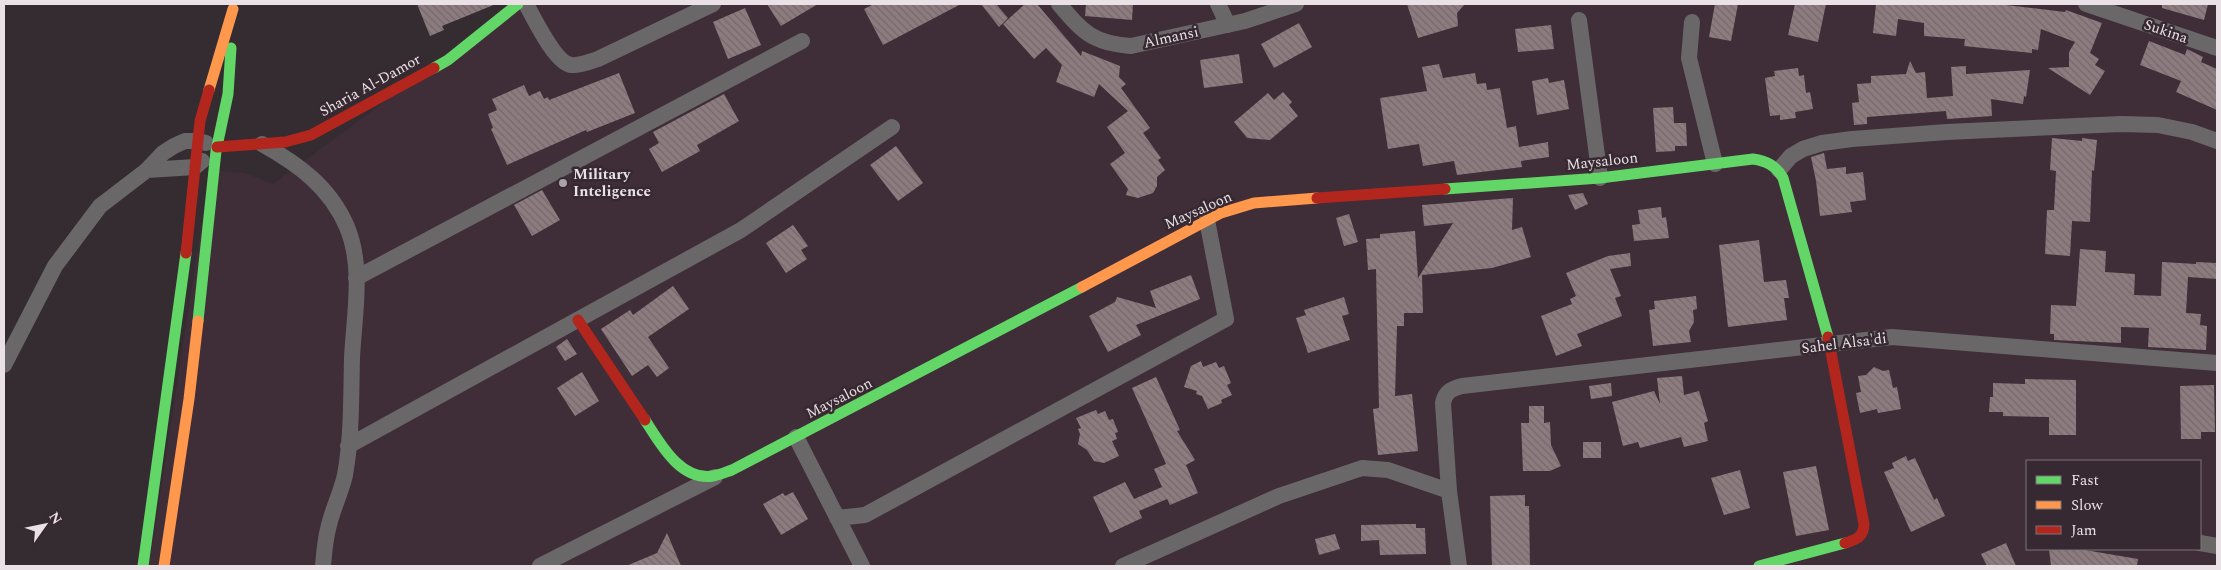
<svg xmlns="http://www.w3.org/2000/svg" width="2221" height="570" viewBox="0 0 2221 570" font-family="Spectral,serif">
  <defs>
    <pattern id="building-back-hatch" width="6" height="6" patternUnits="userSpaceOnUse" patternTransform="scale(1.25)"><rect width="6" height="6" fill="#8d7c7f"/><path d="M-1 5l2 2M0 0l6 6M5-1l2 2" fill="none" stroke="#74686b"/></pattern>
  </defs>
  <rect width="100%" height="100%" fill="#342c30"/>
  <path fill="#3f2d38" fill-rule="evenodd" d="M517,4H2217V566H149L210,170L245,173L273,184ZM2027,461H2200V549H2027Z"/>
  <path fill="url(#building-back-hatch)" d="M417,4H496L442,26L444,30L430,36Z
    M767,4H818L781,26Z
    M874,4H961L883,45L864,9Z
    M981,4H996L1008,18L999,27Z
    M1025,4H1037L1081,56L1082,51L1120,66L1119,77L1126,84L1121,88L1150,128L1143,133L1161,158L1158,160L1165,170L1157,177V186L1153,193L1138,198L1126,195L1128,189L1110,164L1125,153L1107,127L1128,111L1099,84L1094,97L1056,82L1062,65L1046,48L1034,59L1003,24Z
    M1086,4H1133L1132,20L1085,16Z
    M1407,4H1465L1457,13L1458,26L1418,38Z
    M1715,4H1738L1731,41L1709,37Z
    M1795,4H1826L1818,42L1788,35Z
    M1876,4H1997L2065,12L2066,10L2102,23L2090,53L2099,59L2095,65L2105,71L2090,95L2048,68L2069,67V52L2075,42L2041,29L2038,50L2032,49V53L1964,46L1965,39L1924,36V23L1898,19L1896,36L1873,33Z
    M2162,4H2208L2204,20L2162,8Z
    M745,8L761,45L728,59L713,22Z
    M1299,23L1312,47L1274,68L1261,44Z
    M1551,25L1554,49L1518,52L1515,29Z
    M2149,41L2185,55L2187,49L2203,57L2201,62L2217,69V110L2176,92L2181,81L2140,65Z
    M1239,54L1243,83L1204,88L1200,60Z
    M1910,61L1916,73L1925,72L1927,98L1953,96L1951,67L1966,66V74L2030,70L2026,97L2024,96L2023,104L1991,99L1992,116L1947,119L1946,111L1867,117V124L1854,125L1852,103L1859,102L1857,84L1871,83V76L1906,74Z
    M1439,64L1443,78L1475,73L1477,84L1486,83L1487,90L1500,88L1507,128L1516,126L1519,147L1548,142L1549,157L1521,161L1522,167L1457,175L1454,161L1423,166L1419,144L1388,149L1380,98L1427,91L1422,67Z
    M1798,68L1799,76L1804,75L1806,93L1810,92L1813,109L1795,112L1796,118L1780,120V115L1770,116L1765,78L1775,76L1774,71Z
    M619,73L635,113L587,132L586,130L507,165L491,129L493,128L488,114L497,110L492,99L524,85L529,96L540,91L544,99L548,97L549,100Z
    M1548,78L1549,83L1564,80L1569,109L1537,115L1532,81Z
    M1283,92L1292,102L1289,105L1298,116L1270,140L1247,138L1234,122L1268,93L1274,100Z
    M724,94L739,121L697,145L700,151L662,172L649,149L659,143L653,132Z
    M1673,107L1674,123H1686L1687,146H1675V151L1656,152L1653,108Z
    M2052,138L2082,141V138L2097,140L2094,171L2092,170L2090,222L2072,221L2070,256L2045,254L2047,210H2054L2056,171L2050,170Z
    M896,146L923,183L898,201L870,165Z
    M1824,153L1827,169L1846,167V174L1863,172L1866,200L1850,202L1852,212L1820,216L1816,181L1811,157Z
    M542,190L560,220L532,236L514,205Z
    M1583,193L1588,204L1575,210L1568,195Z
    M1513,198L1512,230L1522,227L1531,257L1492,268L1422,275L1423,313H1404V326H1397L1395,396L1412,394L1418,451L1378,455L1373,409L1379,408L1376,269L1368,270L1366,239L1380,238V234L1415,231L1418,278L1453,223L1424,226L1422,205Z
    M1661,207L1662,218L1666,217L1669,238L1634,241L1632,225L1640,224L1638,210Z
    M1349,214L1358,242L1344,246L1336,218Z
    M793,225L808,246L801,250L807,259L786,273L766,243Z
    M1759,240L1764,282L1786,280L1789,298H1784L1787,320L1728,327L1719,245Z
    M2080,249L2106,251L2105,272L2135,274L2134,295L2161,296L2162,262L2196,264V262L2217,263V279L2188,277L2186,313L2201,314L2200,325L2207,326L2206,350L2148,347L2149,328L2121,327V343L2054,340V334H2050L2051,305L2076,306Z
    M1630,253L1631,266L1610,269L1621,296L1615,298L1622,316L1577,334L1582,346L1556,356L1541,316L1572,304L1570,299L1576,296L1566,273L1608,256Z
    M1191,275L1200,299L1136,325L1141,335L1108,352L1089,316L1115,302L1117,297L1156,308L1150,291Z
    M673,286L689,309L648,337L669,368L657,377L648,365L632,376L601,329L630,310L633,315Z
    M1696,296L1697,309L1693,310L1694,322L1689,331L1691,342L1653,346L1649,310L1655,309L1654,301Z
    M1344,297L1349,314L1342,316L1350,340L1308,353L1296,318L1306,315L1304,310Z
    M567,339L577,354L565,361L556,347Z
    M1201,361L1203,367L1216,362L1219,368L1224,366L1231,383L1227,385L1232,395L1221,400L1222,403L1208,409L1202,396L1196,394L1197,391L1184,387L1191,366Z
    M1874,367L1883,371L1889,370L1893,388L1897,387L1901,409L1878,413L1877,409L1860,413L1856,393L1861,392L1858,376L1866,375Z
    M582,372L599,401L575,416L557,388Z
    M1682,376L1684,395L1699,391L1708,421L1704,423L1708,441L1684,447L1681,437L1640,448L1638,442L1623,446L1612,402L1654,391L1660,404L1657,378Z
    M1156,377L1180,430L1177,431L1195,460L1186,465L1198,493L1170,505L1167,499L1139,511L1142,518L1110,533L1093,497L1125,482L1134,499L1162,487L1154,469L1166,464L1132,388Z
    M2025,379L2076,380V435H2049V417L2003,416V412H1989L1990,397H1993V383L2025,384Z
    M1611,383L1612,396L1591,399L1589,386Z
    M2214,385L2215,432H2201V439H2181L2180,386Z
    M1529,406H1544V423L1550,422L1551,445L1561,466L1550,471H1523L1521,423H1529Z
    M1096,410L1098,414L1105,411L1109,420L1113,419L1118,432L1115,433L1117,439L1112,441L1119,456L1104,463L1094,461L1087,450L1078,444L1080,434L1078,429L1081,428L1076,418Z
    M1583,442H1601V458H1583Z
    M1906,456L1908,461L1915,458L1934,500L1937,498L1945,516L1911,532L1884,472L1894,468L1892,463Z
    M1816,466L1829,530L1796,536L1783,472Z
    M1740,470L1750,508L1724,515L1711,478Z
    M793,492L808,519L781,535L763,504L783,493L785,496Z
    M1525,495V506H1529L1530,566H1492L1490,496Z
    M1405,524H1416V528H1425L1426,554L1380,555L1379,540L1361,541V525Z
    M667,533L681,566H626L657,553Z
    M1335,534L1340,549L1319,555L1315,539Z
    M2006,543L2016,566H1987L1981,554Z
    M2049,549H2079L2138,559L2137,566H2051Z"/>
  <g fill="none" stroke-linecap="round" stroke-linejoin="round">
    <path stroke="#6a6769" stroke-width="16" d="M526,4C534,18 555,63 571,65C580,66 589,62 598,59L713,4
      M1059,4C1083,32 1092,43 1131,46L1245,21L1296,4
      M1218,4L1228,25
      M2086,4L2217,48
      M1579,20L1600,178
      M1692,22L1689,58L1715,164
      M262,144C298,164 330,187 347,227C364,268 354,315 352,358C351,396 352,436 345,475C341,493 332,510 328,529C325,541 324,554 323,566
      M147,170L195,167L202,161
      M1779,170L1791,156L1803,149L1822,143L1852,139L1947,132L2121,124L2158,125L2192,132L2217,141
      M356,278L802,41
      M4,365L55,266L100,206L147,170L163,153L174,146L185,141H198L206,143
      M796,437L862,566
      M348,446L741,230L892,127
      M837,518L865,515L1226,319L1207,220
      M2200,543L2217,546
      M540,566L715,477
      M1123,566L1279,496L1362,468L1388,470L1449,491
      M1459,566L1449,491L1443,403C1445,392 1451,389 1462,386L1892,337L2217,363"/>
    <path stroke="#63d668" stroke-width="11" d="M434,68L448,60L518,4
      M1445,189L1600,178L1753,159C1767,161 1776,166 1783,178L1828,337
      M198,321L216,151L228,94L231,48
      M645,420C660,443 680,481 713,476C720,475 726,472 732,470L1082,287
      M143,566L186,253
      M1759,566L1845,543"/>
    <path stroke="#ff974d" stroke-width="11" d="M209,90L233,9
      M1082,287L1221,213L1254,203L1317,198
      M164,566L189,399L198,321"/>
    <path stroke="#b3261e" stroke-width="11" d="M217,147L285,142L311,135L434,68
      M1317,198L1445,189
      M186,253L200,121L209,90
      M578,320L645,420
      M1828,337L1864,524C1864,537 1856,540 1845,543"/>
  </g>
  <circle fill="#aaa2a6" stroke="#372931" stroke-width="2" cx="563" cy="183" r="5"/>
  <g text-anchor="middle" stroke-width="5" stroke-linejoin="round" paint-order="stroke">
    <g font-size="15" fill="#eae1e6" stroke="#372931">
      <text transform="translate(2166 31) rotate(19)" y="5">Sukina</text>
      <text transform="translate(1171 37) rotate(-12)" y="5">Almansi</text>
      <text transform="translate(370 85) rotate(-29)" y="5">Sharia Al-Damor</text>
      <text transform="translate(1602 161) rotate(-6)" y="5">Maysaloon</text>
      <text transform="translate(1198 210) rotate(-24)" y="5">Maysaloon</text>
      <text transform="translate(1844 343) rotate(-7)" y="5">Sahel Alsa'di</text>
      <text transform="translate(839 398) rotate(-27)" y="5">Maysaloon</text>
    </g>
    <g font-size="15" font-weight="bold" fill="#eae1e6" stroke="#372931" text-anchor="start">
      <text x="573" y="179">Military<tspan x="573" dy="17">Inteligence</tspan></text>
    </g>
  </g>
  <rect width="2221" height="570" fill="none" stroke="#eae1e6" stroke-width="10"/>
  <rect x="2026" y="460" width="175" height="90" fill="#372931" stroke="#7f7379"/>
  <rect x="2036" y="476" width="25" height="8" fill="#63d668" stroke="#7f7379"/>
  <text x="2071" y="485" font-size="15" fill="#eae1e6">Fast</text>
  <rect x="2036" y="501" width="25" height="8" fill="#ff974d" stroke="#7f7379"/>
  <text x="2071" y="510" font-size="15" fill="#eae1e6">Slow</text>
  <rect x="2036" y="526" width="25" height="8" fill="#b3261e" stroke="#7f7379"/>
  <text x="2071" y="535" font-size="15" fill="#eae1e6">Jam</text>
  <g transform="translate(45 525) rotate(57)" stroke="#372931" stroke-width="4" paint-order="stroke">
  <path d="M0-4L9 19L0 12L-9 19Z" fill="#eae1e6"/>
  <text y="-8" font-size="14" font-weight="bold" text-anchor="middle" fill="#eae1e6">N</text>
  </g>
</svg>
